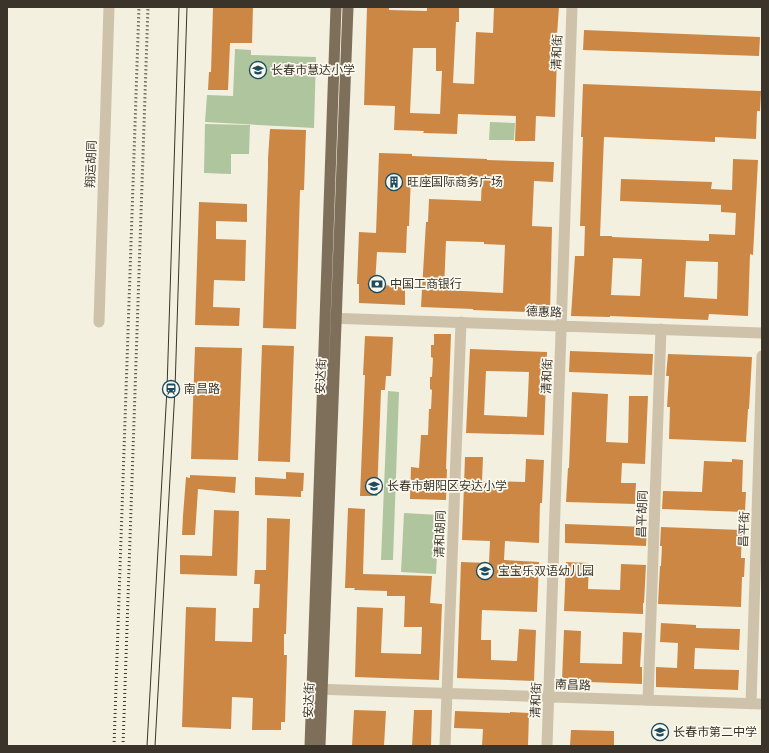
<svg xmlns="http://www.w3.org/2000/svg" width="769" height="753" viewBox="0 0 769 753" font-family="Manrope,'Noto Sans SC',sans-serif">
  <rect width="100%" height="100%" fill="#f4f0df"/>
  <path fill="#aec59e" d="M235,49L251,50V55L316,57L314,128L205,122L207,95L233,96Z
    M490,122L515,123L514,140H489Z
    M205,124L250,125L249,154H231V174L204,173Z
    M388,391L399,392L393,560H381Z
    M404,513L439,515L436,574L401,572Z"/>
  <path fill="#cd8745" fill-rule="evenodd" d="M213,7H253L252,43H230L228,90H208L209,72H211Z
    M367,7H389V10L427,11V7H459V22H456L453,83L474,84L476,32L493,33L494,7H559L557,35H560L559,58L557,57L555,117L536,116L535,141H515L516,116L458,114L457,134L423,133L424,131L394,130L395,106L364,105ZM413,48H436V71H442L440,114L410,113Z
    M584,30L760,37L759,56L583,50Z
    M583,84L761,91L760,111H757L756,139L715,137V142L604,137L600,236H612V237L709,241V234L735,235L736,213L721,212V205L620,201L621,179L712,182L711,189L732,190L733,159L758,160L753,255L750,254L748,316L709,314L708,320L610,316V317L571,316L575,256H584L585,226H580L583,137H581ZM613,258L642,259L640,296L611,295ZM686,261L718,262L717,299L684,297Z
    M270,129L306,130L304,190H300L296,329L263,328L268,168V158Z
    M379,153L412,154V156L487,159V160L554,162L553,182L534,181L532,226L552,227L550,313L473,310V309L421,307L426,222H428L429,199L481,201L482,177L411,175L409,226H407L406,253L377,252L375,285L405,286V305L359,303V284H357L359,232L376,233ZM446,241L484,242V244L505,245L503,293L444,290Z
    M199,202L247,204V222L216,221V239L246,240L245,281L214,280L213,307L240,308L239,326L195,325Z
    M434,334H451L446,469H447L446,500L410,499L411,467L419,468L421,435H428L429,409H431L432,390L430,389V377H432L433,358L431,357V345H434Z
    M365,336L393,337L391,376H386L385,390H381L377,496H360L365,375H363Z
    M262,345L294,346L290,462L258,461Z
    M195,347L242,348L238,460L191,459Z
    M470,349L547,352L544,435L466,433ZM486,371L529,372L527,417L484,415Z
    M570,351L653,354L652,375L569,372Z
    M668,354L752,357L749,409H748L746,442L669,439L670,407H667L669,376H666Z
    M572,392L608,394L606,442L628,443L629,396H648L645,464L622,463L621,483H636L635,504L566,502L568,468H569Z
    M465,457H483L482,481L525,482L526,459L544,460L542,503H540L539,543L505,541L504,560L539,562L537,612L482,610L481,640H491V660L517,661L519,629L536,630L534,681L457,678L461,562L489,563L490,541L462,540Z
    M732,459L743,460L742,492H746L745,512L662,509L663,491L702,492L704,461L732,462Z
    M286,472L304,473L303,491H301V497L255,495V477L286,479Z
    M190,475L236,477L235,493L198,489L195,535H182L183,516L186,477L190,478Z
    M348,508L365,509L363,574L432,576L430,603L442,604L439,680L355,677L357,607L383,608L381,653L421,654L422,627H404L405,596H387V591L354,590L355,588H345Z
    M214,510L239,511L237,576L180,574V555L212,556Z
    M267,518L290,519L286,634H284V655H287L285,722H281V730H252L253,698L232,697L231,729L182,727L186,607L216,608L215,641L252,642L253,608H259L260,584H254L255,570H266Z
    M565,524L647,527L646,546L565,543Z
    M661,527L742,530L741,558H745L744,577H742L741,607L658,604L660,566H661L662,546H660Z
    M566,562L589,563L588,589L620,590L621,564L646,565L644,603H643V614L564,611Z
    M661,623L696,625V628L740,629L739,650L695,648L694,669L739,670L738,690L656,687V667L677,668L678,643L660,642Z
    M564,630L581,631L580,663L622,664L623,632L642,633L640,667H642V684L562,681Z
    M354,710L386,711L384,746H352Z
    M414,710H432L431,746H412Z
    M455,711L510,713V712L529,713L528,746H482L483,729L454,728Z
    M571,730H575L614,731V746H570Z"/>
  <g fill="none" stroke-linecap="round" stroke-linejoin="round">
    <path stroke="#cec3aa" stroke-width="11" d="M99,322L109,7
      M648,700L661,329
      M445,746L461,322"/>
    <path stroke="#cec3aa" stroke-width="11" d="M327,318L762,333
      M314,689L762,704
      M751,704L762,356
      M547,746L572,7"/>
    <path stroke="#7e6f5a" stroke-width="11" d="M310,746L336,7
      M320,746L348,7"/>
    <path stroke="#3b342a" stroke-width="1" d="M147,746L167,389L179,7
      M155,746L175,389L187,7"/>
    <path stroke="#3b342a" stroke-width="3" stroke-dasharray="1 3" stroke-linecap="butt" d="M114,746L139,7
      M123,746L148,7"/>
  </g>
  <defs>
    <g id="school-ring" transform="scale(0.9)"><circle r="9.5" fill="#fbf8ed" stroke="#1c4b60" stroke-width="1.5"/><path d="M0-5L7-2L0 1L-7-2ZM-4 1L0 2.5L4 1V4Q0 6-4 4Z" fill="#1c4b60"/></g>
    <g id="building-ring" transform="scale(0.9)"><circle r="9.5" fill="#fbf8ed" stroke="#1c4b60" stroke-width="1.5"/><path d="M-4-6H4V6H1V3H-1V6H-4ZM-2.5-4.3h1.7v1.8h-1.7ZM.8-4.3h1.7v1.8H.8ZM-2.5-1h1.7V.8h-1.7ZM.8-1h1.7V.8H.8Z" fill="#1c4b60"/></g>
    <g id="bank-ring" transform="scale(0.9)"><circle r="9.5" fill="#fbf8ed" stroke="#1c4b60" stroke-width="1.5"/><path d="M-6-4H6V4H-6ZM0-2.3a2.3 2.3 0 1 0 0 4.6a2.3 2.3 0 1 0 0-4.6Z" fill="#1c4b60"/></g>
    <g id="station-ring" transform="scale(0.9)"><circle r="9.5" fill="#fbf8ed" stroke="#1c4b60" stroke-width="1.5"/><path d="M-3-6H3Q5-6 5-4V2Q5 4 3 4L4.5 6H3L1.5 4h-3L-3 6H-4.5L-3 4Q-5 4-5 2V-4Q-5-6-3-6ZM-3.5-4v3h7v-3ZM-3.5 1v1.5H-2V1ZM2 1v1.5H3.5V1Z" fill="#1c4b60"/></g>
  </defs>
  <g fill-rule="evenodd">
    <use href="#school-ring" x="258" y="70"/>
    <use href="#building-ring" x="394" y="182"/>
    <use href="#bank-ring" x="377" y="284"/>
    <use href="#station-ring" x="171" y="389"/>
    <use href="#school-ring" x="374" y="486"/>
    <use href="#school-ring" x="485" y="571"/>
    <use href="#school-ring" x="660" y="732"/>
  </g>
  <g text-anchor="middle" stroke-width="3.5" stroke-linejoin="round" paint-order="stroke">
    <g font-size="12" fill="#3b342a" stroke="#fbf8ed">
      <text transform="translate(557 52) rotate(-88)" y="4">清和街</text>
      <text transform="translate(91 164) rotate(-88)" y="4">翔运胡同</text>
      <text transform="translate(544 312) rotate(2)" y="4">德惠路</text>
      <text transform="translate(321 376) rotate(-88)" y="4">安达街</text>
      <text transform="translate(547 376) rotate(-88)" y="4">清和街</text>
      <text transform="translate(642 514) rotate(-88)" y="4">昌平胡同</text>
      <text transform="translate(744 529) rotate(-88)" y="4">昌平街</text>
      <text transform="translate(440 534) rotate(-88)" y="4">清和胡同</text>
      <text transform="translate(573 685) rotate(2)" y="4">南昌路</text>
      <text transform="translate(309 700) rotate(-88)" y="4">安达街</text>
      <text transform="translate(536 700) rotate(-88)" y="4">清和街</text>
    </g>
    <g font-size="12" fill="#3b342a" stroke="#fbf8ed" text-anchor="start">
      <text x="271" y="74">长春市慧达小学</text>
      <text x="407" y="186">旺座国际商务广场</text>
      <text x="390" y="288">中国工商银行</text>
      <text x="184" y="393">南昌路</text>
      <text x="387" y="490">长春市朝阳区安达小学</text>
      <text x="498" y="575">宝宝乐双语幼儿园</text>
      <text x="673" y="736">长春市第二中学</text>
    </g>
  </g>
  <rect width="769" height="753" fill="none" stroke="#3b342a" stroke-width="16"/>
</svg>
